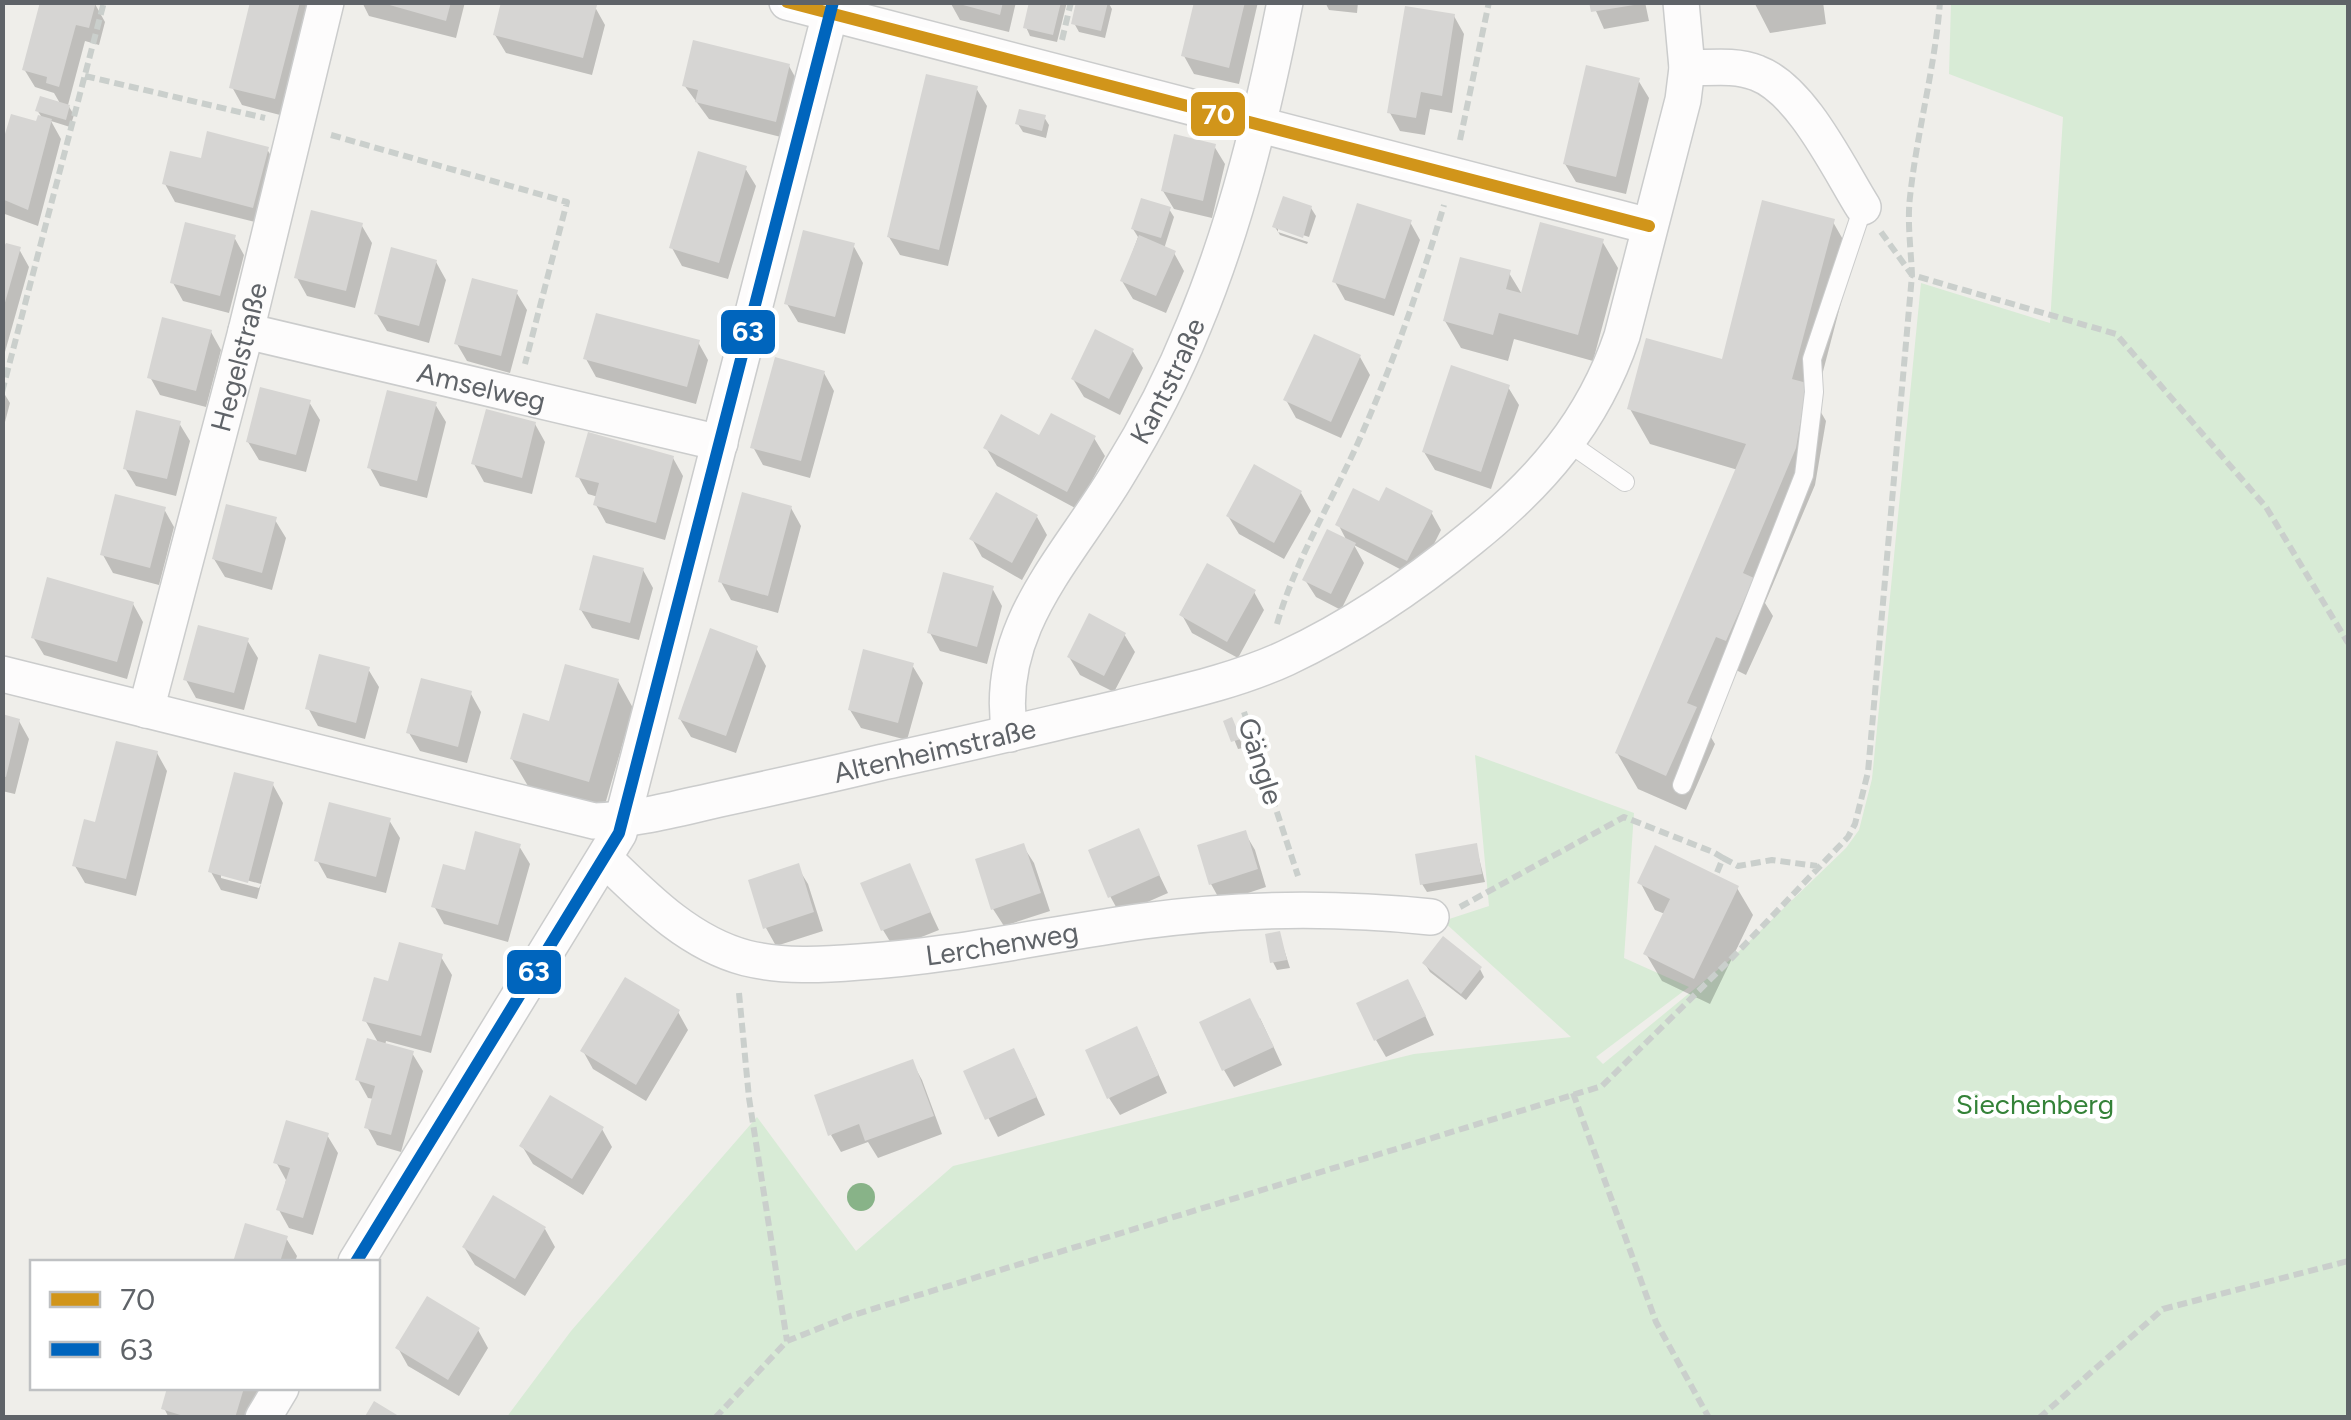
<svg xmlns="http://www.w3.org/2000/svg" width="2351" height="1420" viewBox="0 0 2351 1420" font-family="Figtree,sans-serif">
  <rect width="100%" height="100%" fill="#efeeea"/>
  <path fill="#d8ebd6" d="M1951,3H2348V1417L506,1418L571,1331L757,1117L856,1251L953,1166L1414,1054L1571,1037L1443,921L1489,906L1475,755L1634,813L1624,958L1689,987L1596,1057L1603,1064L1731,959L1846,848L1859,830L1872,779L1921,283L2050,323L2063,117L1949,74Z"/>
  <path fill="#0003" fill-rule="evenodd" d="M253,2H314L284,116L242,105L232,87Z
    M362,2H465L456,38L369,16Z
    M504,2H577L595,7L605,25L592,75L506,53L495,35Z
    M950,2H1016L1009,32L960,20Z
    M1032,2H1067L1057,42L1030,36L1026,27Z
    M1079,2H1108L1112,9L1105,38L1079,32L1074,23Z
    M1197,2H1258L1239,84L1194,74L1184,56Z
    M1325,2H1358L1357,13L1329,10Z
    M1592,2H1645L1649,21L1604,29Z
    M1754,2H1823L1826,24L1770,33Z
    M95,4L105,22L99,45L85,41L68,105L74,115L70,127L51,121L61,139L38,226L2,213V152L38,124L41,116L37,110L61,105L54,93L35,87L24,69Z
    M1454,16L1464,34L1452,113L1430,109L1425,135L1400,131L1390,113Z
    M789,66L799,84L785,138L709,119L684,85Z
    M1638,80L1649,98L1626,194L1576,182L1565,164Z
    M976,88L987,106L948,266L900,255L889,237Z
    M1044,117L1049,125L1046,138L1023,132L1018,124Z
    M1214,146L1225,164L1212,218L1174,209L1163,191Z
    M267,149L277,167L263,224L175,202L165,184L203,161Z
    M745,168L756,186L728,279L682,266L672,248Z
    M1311,208L1316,216L1309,237L1278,227V232L1308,242L1307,244L1280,235L1275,227Z
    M1169,209L1174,217L1164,249L1174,253L1184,271L1166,313L1133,299L1122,281L1138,237L1133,229Z
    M1410,222L1420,240L1394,316L1345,300L1335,282Z
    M1833,222L1853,257L1815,402L1826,421L1815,485L1765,603L1773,616L1746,675L1736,670L1709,734L1715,744L1686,810L1638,789L1617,753L1738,470L1650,444L1630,409L1724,362Z
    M362,226L372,243L355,308L307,296L297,278Z
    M234,237L244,255L229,313L183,301L173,283Z
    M1602,241L1618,268L1593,361L1514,339L1508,361L1461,348L1445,321L1509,273L1523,296Z
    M853,245L863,263L845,334L798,322L787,304Z
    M19,249L29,267L3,359L2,253Z
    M436,262L446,280L429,343L387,331L376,313Z
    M516,292L527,310L510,373L467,361L457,344Z
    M211,332L221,350L206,407L160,395L150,377Z
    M698,342L708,360L696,404L596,377L586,359Z
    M1132,350L1143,368L1120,415L1084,397L1073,379Z
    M1360,357L1370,375L1341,438L1296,418L1286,400Z
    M824,373L834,391L810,478L763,465L753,447Z
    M1508,387L1519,405L1491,489L1435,470L1424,452Z
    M2,390L10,403L5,422L2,421Z
    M309,402L320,420L306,472L259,460L248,442Z
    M435,404L446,422L427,498L380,486L370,468Z
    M179,423L190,441L176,496L136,486L125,468Z
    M535,424L545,442L532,494L484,482L474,464Z
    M1094,438L1105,456L1077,509L997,466L986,448Z
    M673,458L683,476L665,540L606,523L596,505L598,497L588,494L578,476Z
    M1301,493L1311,511L1284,559L1239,534L1228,516Z
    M1380,505L1431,512L1441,530L1417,578L1354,545L1364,563L1341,610L1316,597L1305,580L1348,543L1338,524Z
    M791,508L801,526L778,613L731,600L721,582Z
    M164,509L174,527L159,585L113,573L103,555Z
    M1037,517L1047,535L1022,580L982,557L972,539Z
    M275,520L286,538L272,590L225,577L214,559Z
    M643,570L653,588L639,640L592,628L581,610Z
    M992,588L1002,606L987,664L940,651L930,633Z
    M1254,592L1264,610L1238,658L1192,633L1182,615Z
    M133,604L143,622L127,679L44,655L33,637Z
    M1124,634L1135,652L1114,692L1080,675L1069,657Z
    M247,640L258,658L244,710L196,698L186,680Z
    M756,648L766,666L736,753L691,737L680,719Z
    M912,665L923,683L907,740L861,728L850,710Z
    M368,669L379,687L365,739L318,726L308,708Z
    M618,681L633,708L604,808L528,786L512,759L550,724Z
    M471,694L481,712L467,763L420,751L409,733Z
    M2,717L19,721L29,739L15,794L2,791Z
    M1227,722L1236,728L1243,748L1238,749Z
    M157,753L167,771L136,896L85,883L75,866L97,825Z
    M273,785L283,803L257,899L221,890L211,872ZM221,873L261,884L259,888L221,878Z
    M389,820L400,838L386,893L327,878L317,860Z
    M1138,831L1168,893L1120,914L1110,896Z
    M1245,833L1255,850L1266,887L1221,902L1211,884Z
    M519,846L530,864L508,942L444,924L434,906L467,873Z
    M1023,846L1034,863L1050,911L1004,926L993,909Z
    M1476,846L1485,882L1427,892L1422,884Z
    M797,866L808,884L823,931L776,946L766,928L751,881Z
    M909,866L939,930L894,948L883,930Z
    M1640,882L1737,888L1753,915L1710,1004L1662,981L1646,954L1665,914L1655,910Z
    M1279,934L1290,968L1277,970L1273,962Z
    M441,957L452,975L431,1053L386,1041L385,1046L412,1053L423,1071L401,1152L377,1145L367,1127L374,1099L368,1098L358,1080L379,1044L365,1020L390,985Z
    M1425,964L1480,969L1484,977L1466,1000L1430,972Z
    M1418,1000L1434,1035L1386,1057L1376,1040Z
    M678,1012L688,1030L646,1101L593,1069L583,1051Z
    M1260,1018L1282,1065L1234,1087L1224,1070Z
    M1146,1047L1167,1093L1120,1115L1109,1098Z
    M912,1062L922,1080L942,1134L878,1158L868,1142L841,1152L831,1135Z
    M1023,1068L1045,1115L998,1137L966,1073Z
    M602,1129L612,1147L583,1195L533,1164L522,1146Z
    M327,1135L338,1153L313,1235L289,1228L279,1210L286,1180L276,1162Z
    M246,1226L286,1238L297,1256L295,1262H235Z
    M545,1229L555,1247L525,1296L475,1265L464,1247Z
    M478,1330L488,1348L459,1396L408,1366L398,1348Z
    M170,1388H259L250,1418H169L164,1408Z"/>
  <path fill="#d6d5d3" d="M40,2H96L89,28L76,25L59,87L46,83L47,77L22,70Z
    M250,2H300L275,99L229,88Z
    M379,2H451L446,21Z
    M501,2L597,5L583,58L493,35Z
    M952,2H1003L1000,15Z
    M1029,2H1061L1053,35L1023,28Z
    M1076,2H1108L1101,31L1071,24Z
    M1194,2H1245L1229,68L1181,56Z
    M1589,2H1634V5L1591,12Z
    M1405,6L1455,14L1442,96L1421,92L1416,118L1387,113Z
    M693,40L790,64L776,122L695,102L698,90L682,86Z
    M1586,65L1640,78L1616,177L1563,164Z
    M926,74L978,86L939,250L887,237Z
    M40,96L70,105L66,120L35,111Z
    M1019,109L1046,115L1042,131L1015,124Z
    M11,114L36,121L38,115L52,119L28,210L2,199V144Z
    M207,131L269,147L253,208L162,184L170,151L201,158Z
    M1174,134L1216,144L1203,201L1161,191Z
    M698,151L747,166L719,263L669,248Z
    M1283,196L1312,206L1303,238L1272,227Z
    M1141,198L1171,207L1161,238L1131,229Z
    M1762,200L1835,219L1792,379L1807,383L1796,448L1743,573L1754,578L1726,641L1716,637L1687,703L1697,707L1666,776L1615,753L1746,444L1627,409L1646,338L1722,359Z
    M1357,203L1412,220L1385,299L1332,282Z
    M311,210L363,223L346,291L294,278Z
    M185,222L236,235L220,296L170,283Z
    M1540,222L1604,239L1578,335L1499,313L1493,335L1443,321L1460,257L1511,270L1506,289L1521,293Z
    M803,230L855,243L835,317L784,304Z
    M1139,235L1176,251L1156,296L1120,281Z
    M6,243L21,247L4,306L2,250Z
    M391,247L437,260L419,326L374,314Z
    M472,278L518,290L501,356L454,344Z
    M596,313L700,340L687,387L583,359Z
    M162,317L212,330L196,391L147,378Z
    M1095,329L1134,349L1109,399L1071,379Z
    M1314,334L1361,355L1331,422L1283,400Z
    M775,357L825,371L801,461L750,448Z
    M1451,365L1510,385L1481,472L1422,452Z
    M260,387L311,400L296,455L246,442Z
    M387,390L437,402L417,481L367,468Z
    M486,409L536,422L522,478L471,464Z
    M136,410L181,421L167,479L123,469Z
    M1051,413L1096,436L1067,492L983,448L1001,414L1039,435Z
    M588,432L674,456L656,523L593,505L599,483L575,477Z
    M1254,464L1302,491L1274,543L1226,516Z
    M1386,487L1433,511L1407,561L1335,525L1353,488L1379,501Z
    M742,492L792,506L768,596L718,582Z
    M996,492L1038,515L1012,563L969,539Z
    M115,494L166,507L150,568L100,555Z
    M226,504L277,517L262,573L212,559Z
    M1327,529L1356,543L1331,594L1302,580Z
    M593,555L644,568L630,623L579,610Z
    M1207,563L1256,590L1227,642L1179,615Z
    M943,572L994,586L977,647L927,633Z
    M47,577L134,602L117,662L31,638Z
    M1089,613L1126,633L1104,676L1067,657Z
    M198,625L249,638L234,693L183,680Z
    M710,628L758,646L726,736L678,719Z
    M863,649L914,663L898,723L848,710Z
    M319,654L370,667L356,723L305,709Z
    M565,664L619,679L589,782L510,759L523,713L549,721Z
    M421,678L472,691L458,747L406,733Z
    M2,714L20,719L6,777L2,776Z
    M1232,717L1241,739L1231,742L1223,721Z
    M116,741L158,751L126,879L72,866L84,819L95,822Z
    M234,772L274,782L248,883L208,872Z
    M329,802L391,818L376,877L314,861Z
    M1139,828L1160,875L1108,898L1088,850Z
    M1246,830L1258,869L1209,885L1197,845Z
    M475,831L521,844L498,925L431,907L443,864L465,870Z
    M1024,843L1041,893L991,910L975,859Z
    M1477,843L1482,874L1420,885L1415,854Z
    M1655,845L1739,886L1694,979L1643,954L1670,899L1637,883Z
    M799,863L814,912L763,929L748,880Z
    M910,863L931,912L881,931L860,883Z
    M1280,931L1287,960L1270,963L1265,934Z
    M1443,936L1482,967L1461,994L1422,963Z
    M399,942L443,954L421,1036L362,1021L374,977L388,981Z
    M625,977L680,1010L636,1085L580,1051Z
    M1408,979L1426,1016L1374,1041L1356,1003Z
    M1250,998L1274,1047L1222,1071L1199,1022Z
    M1137,1026L1159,1075L1107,1099L1085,1050Z
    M367,1038L414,1051L391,1135L364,1128L375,1086L355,1080Z
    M1014,1048L1037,1097L985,1120L963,1071Z
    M913,1059L934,1116L865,1141L859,1124L828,1136L814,1095Z
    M550,1095L604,1127L572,1179L519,1146Z
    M286,1120L329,1133L303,1218L276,1210L290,1168L273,1163Z
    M493,1195L546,1227L515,1279L462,1247Z
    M245,1223L288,1236L280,1262H233Z
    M427,1296L480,1328L448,1380L395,1348Z
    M167,1388H244L235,1418H190L161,1409Z
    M374,1401L402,1418H364Z"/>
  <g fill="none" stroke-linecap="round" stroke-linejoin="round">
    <g stroke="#cbcccc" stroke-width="20">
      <path id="service" d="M1569,443L1625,482
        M1682,785L1804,475L1814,392L1812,359L1863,207"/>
    </g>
    <g stroke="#cbcccc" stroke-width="38">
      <g id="minor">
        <path d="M787,2L1649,226"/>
        <path d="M1687,68C1710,68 1735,64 1757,73C1802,90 1838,167 1863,207"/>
        <path id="s1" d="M246,331L720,443"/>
        <path id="s2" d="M2,674L594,821C636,820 679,808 720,799C775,787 829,775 883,762C962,745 1041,726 1119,708C1175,694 1234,682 1286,658C1352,627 1414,585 1470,539C1540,483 1593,422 1622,336L1683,100L1687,68L1681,2"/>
        <path id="s3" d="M146,710L246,331L326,2"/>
        <path id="s4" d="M1010,734C992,629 1068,558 1118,474C1147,427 1173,377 1194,325C1237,222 1263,112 1285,2"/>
        <path id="s5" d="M605,859C646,899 689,943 746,958C783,967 822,965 859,962C955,956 1049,934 1144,921C1240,908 1335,907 1431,917"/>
        <path d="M356,1262L619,833L833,2"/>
        <path d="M263,1418L281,1388"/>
      </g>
    </g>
    <path stroke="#cacfcc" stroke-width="6" stroke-dasharray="10 5" stroke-linecap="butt" d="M1062,40L1071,2
      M85,76L265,118
      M331,135L567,202L525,364
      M1460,140L1489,2
      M1881,232L1912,275L2116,334L2266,507L2348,643
      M2,392L104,2
      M1277,624C1297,555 1336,495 1364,429C1396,356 1421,282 1444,205
      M1244,712L1298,876
      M1723,858L1738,866L1772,860L1817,866
      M1460,907L1624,817L1713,852L1723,858L1716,875
      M739,993L749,1098L787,1341
      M1573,1093L1656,1322L1709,1418
      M715,1418L787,1341L850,1316L1602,1086L1731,959L1848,837L1855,824L1868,772L1912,275C1911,250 1907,222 1910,197C1917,131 1935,68 1940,2
      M2039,1418L2163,1309L2348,1261"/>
    <use href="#service" stroke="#fdfcfc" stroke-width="18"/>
    <use href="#minor" stroke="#fdfcfc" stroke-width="35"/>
    <g stroke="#fff" stroke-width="20">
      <path id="bus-1" d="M787,2L1649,226"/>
    </g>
    <g stroke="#fff" stroke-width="20">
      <path id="bus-2" d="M356,1262L619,833L833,2"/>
    </g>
    <use href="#bus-1" stroke="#d1951a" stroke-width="12"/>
    <use href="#bus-2" stroke="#0065bd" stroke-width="12"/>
  </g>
  <circle fill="#88b388" cx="861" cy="1197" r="14"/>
  <g text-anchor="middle" stroke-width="9" stroke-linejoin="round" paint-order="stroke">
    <g font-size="28" fill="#5f6368" stroke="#fff">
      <text dy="10" stroke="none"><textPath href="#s3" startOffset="365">Hegelstraße</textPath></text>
      <text dy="10" stroke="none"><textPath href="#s4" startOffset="395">Kantstraße</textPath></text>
      <text dy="10" stroke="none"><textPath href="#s1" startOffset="242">Amselweg</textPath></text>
      <text dy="10" stroke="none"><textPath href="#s2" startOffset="958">Altenheimstraße</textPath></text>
      <text transform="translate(1261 761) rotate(72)" y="10">Gängle</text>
      <text dy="10" stroke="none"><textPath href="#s5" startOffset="432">Lerchenweg</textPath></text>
    </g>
    <g font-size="28" fill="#348238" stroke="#fff">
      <text x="2035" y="1114">Siechenberg</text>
    </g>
  </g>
  <g stroke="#fff" stroke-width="4">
    <rect x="1189" y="90" width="58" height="48" rx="10" fill="#d1951a"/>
    <rect x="719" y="308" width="58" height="48" rx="10" fill="#0065bd"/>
    <rect x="505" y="948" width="58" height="48" rx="10" fill="#0065bd"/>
  </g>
  <g font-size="28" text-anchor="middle" font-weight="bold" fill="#fff">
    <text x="1218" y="124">70</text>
    <text x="748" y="341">63</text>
    <text x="534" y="981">63</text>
  </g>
  <rect width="2351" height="1420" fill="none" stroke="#5f6368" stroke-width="10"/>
  <rect x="30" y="1260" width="350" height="130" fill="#ffffff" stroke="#bfc1c3" stroke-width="2.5"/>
  <rect x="50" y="1292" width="50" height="15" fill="#d1951a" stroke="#bfc1c3" stroke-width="2.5"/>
  <text x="120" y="1310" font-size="30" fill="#5f6368">70</text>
  <rect x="50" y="1342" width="50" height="15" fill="#0065bd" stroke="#bfc1c3" stroke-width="2.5"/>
  <text x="120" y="1360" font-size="30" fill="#5f6368">63</text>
</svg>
